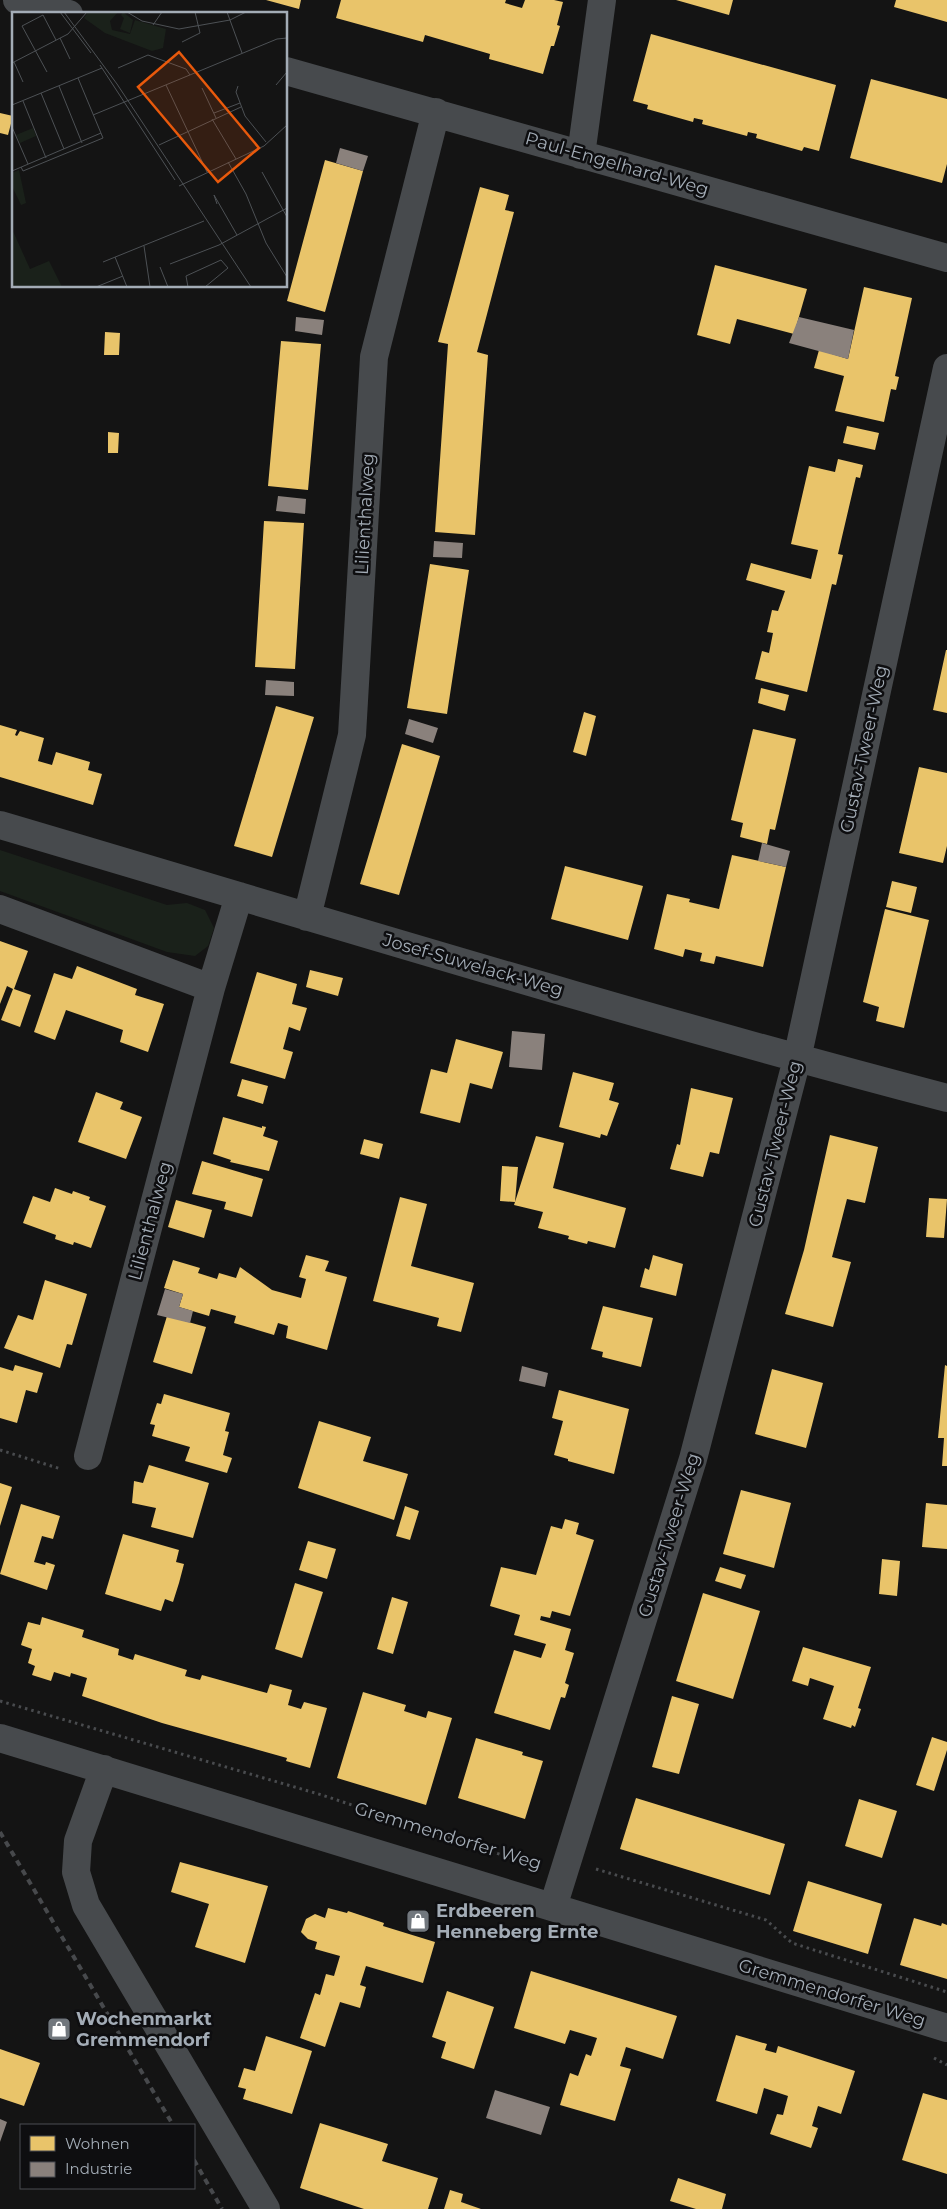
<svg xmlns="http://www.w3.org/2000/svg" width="947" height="2209" viewBox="0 0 947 2209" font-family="Montserrat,sans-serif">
  <rect width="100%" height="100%" fill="#141414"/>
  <path fill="#1a211a" d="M0,850L167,905L187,903L205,910L214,928L208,946L195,956L167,952L0,891Z"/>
  <path fill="#e9c46a" d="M266,0H301L299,9Z
    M341,0H506L505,3L522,8L525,0H554L563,2L557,25L560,26L554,46H551L543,74L489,59L490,54L425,35L423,42L336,18Z
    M676,0H733L729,15Z
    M896,0H947V22L894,7Z
    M651,34L836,85L819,151L804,147L802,151L756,138L757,134L748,132L747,136L702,124L703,120L694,118L693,122L647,109L648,105L633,101Z
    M871,79L947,99V164L942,183L850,158Z
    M0,113L13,116L8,135L0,133Z
    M325,160L363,171L325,312L287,301Z
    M480,187L509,195L505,210L514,212L477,352L488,355L475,535L435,532L448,344L438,342Z
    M715,265L807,289L794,334L737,319L730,344L697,335Z
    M864,287L912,298L895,376L899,377L896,390L891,389L884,422L835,411L844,376L814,368L819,350L848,359Z
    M105,332L120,333L119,355H104Z
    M281,341L321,344L308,490L268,486Z
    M847,426L879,433L875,450L843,443Z
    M108,432L119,433L118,453H108Z
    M838,459L863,465L860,478L856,477L838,554L843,555L836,585L832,584L807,692L755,679L762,651L769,653L773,633L767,632L772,610L778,611L785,591L746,580L751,563L811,579L818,550L791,544L809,466L835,472Z
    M264,521L304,523L295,669L255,667Z
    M430,564L469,570L447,714L407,708Z
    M946,650H947V713L933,710Z
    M761,688L789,695L785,711L758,703Z
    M276,706L314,717L272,857L234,846Z
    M584,712L596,716L586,756L573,752Z
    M0,725L17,730L15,735L17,736L20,731L44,738L38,761L52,765L56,752L90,762L88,770L102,774L93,805L0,777Z
    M753,729L796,739L775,830L770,829L767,844L740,837L743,823L731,820Z
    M402,744L440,756L399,895L360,884Z
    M919,767L947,773V846L943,863L899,853Z
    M732,855L786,867L763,967L716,956L714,964L700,961L702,953L685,949L683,957L654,949L667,894L690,899L689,902L719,909Z
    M565,866L643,886L628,940L551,919Z
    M892,881L917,887L911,913L886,907Z
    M885,909L929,920L904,1028L876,1021L879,1007L863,1002Z
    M0,941L28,951L14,989L31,995L20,1027L1,1020L13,989L7,986L0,1004Z
    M77,966L137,989L135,995L164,1004L148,1052L120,1042L123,1030L66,1010L55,1040L34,1032L54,973L72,979Z
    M310,970L343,978L338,996L306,987Z
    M257,972L297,984L292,1004L307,1008L300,1031L289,1027L283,1049L293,1052L285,1079L230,1063Z
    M456,1039L503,1052L492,1089L470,1083L460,1123L420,1113L431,1069L447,1073Z
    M573,1072L614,1083L609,1100L619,1103L607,1136L601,1134L600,1138L559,1127Z
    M242,1079L268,1086L263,1104L237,1096Z
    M691,1088L733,1098L719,1154L710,1152L703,1177L670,1169L677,1144L680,1145Z
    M96,1092L123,1102L120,1109L142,1117L126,1159L78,1142Z
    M223,1117L262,1128V1126L266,1127L263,1136L278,1141L269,1171L230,1162L231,1160L213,1154Z
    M830,1135L878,1147L865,1203L847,1199L832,1257L851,1262L833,1327L785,1314L804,1250Z
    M536,1136L564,1143L553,1188L626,1208L615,1248L588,1241L587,1244L568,1239L569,1236L538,1228L543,1212L514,1205L515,1202L500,1201L502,1166L518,1167L515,1202Z
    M364,1139L383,1144L379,1159L360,1154Z
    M202,1161L263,1179L252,1217L224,1209L226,1202L192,1194Z
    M55,1188L72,1194L73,1191L90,1197L89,1200L106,1206L91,1248L74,1242L73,1245L55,1239L56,1235L23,1223L33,1196L50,1202Z
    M400,1197L427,1204L411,1266L474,1283L461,1332L437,1326L439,1318L373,1301Z
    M929,1198L947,1199L944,1238L926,1237Z
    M176,1200L212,1210L204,1238L168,1227Z
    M306,1255L329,1261L325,1271L347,1277L327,1350L286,1338L288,1326L278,1323L274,1335L234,1323L236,1316L211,1309L209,1316L179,1307L183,1294L164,1288L173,1260L200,1268L198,1273L217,1279L219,1273L236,1278L240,1267L272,1290L301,1298L306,1279L299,1277Z
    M653,1255L683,1264L676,1296L640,1287L645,1268L649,1270Z
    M45,1280L87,1294L72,1345L67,1344L60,1368L4,1348L18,1315L33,1320Z
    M603,1306L653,1318L641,1367L602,1357L603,1352L591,1349Z
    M167,1316L206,1327L192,1374L153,1362Z
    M15,1365L43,1373L37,1393L26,1390L17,1423L0,1418V1367L13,1371Z
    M945,1365L947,1366V1466H942L944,1438H938Z
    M772,1369L823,1383L806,1448L755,1434Z
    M559,1390L629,1409L614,1474L568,1461V1459L554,1455L563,1421L552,1418Z
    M164,1394L230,1413L225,1431L229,1432L223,1455L232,1458L227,1473L185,1461L190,1447L152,1436L155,1425L150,1424L157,1403L161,1404Z
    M319,1421L371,1437L363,1461L408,1474L394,1520L298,1488Z
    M149,1465L209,1483L193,1538L151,1527L156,1508L132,1503L134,1481L143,1483Z
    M0,1483L12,1487L0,1526Z
    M741,1490L791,1503L774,1568L723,1554Z
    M926,1503L947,1505V1549L922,1547Z
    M21,1504L60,1516L53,1539L42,1536L34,1562L45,1565L46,1562L55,1565L47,1590L0,1574Z
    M405,1506L419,1511L410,1540L396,1536Z
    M565,1519L579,1523L576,1534L594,1540L570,1616L552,1611L550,1618L541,1616L540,1620L571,1629L565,1650L574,1653L565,1683L569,1685L565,1698L561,1697L550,1730L494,1713L514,1650L541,1658L546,1644L514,1635L520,1615L490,1606L501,1567L536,1575L551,1526L562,1529Z
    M123,1534L179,1550L176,1562L184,1564L179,1583L173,1602L165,1599L161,1611L105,1594Z
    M308,1541L336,1549L327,1579L299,1570Z
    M882,1559L900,1561L897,1596L879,1594Z
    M720,1567L746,1575L741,1589L715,1581Z
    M295,1583L323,1592L302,1658L275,1649Z
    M703,1593L760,1611L733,1699L676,1681Z
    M392,1597L408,1602L393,1654L377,1649Z
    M42,1617L84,1630L82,1637L119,1649L118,1655L133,1660L135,1654L187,1670L185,1676L200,1680L202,1675L267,1693L270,1684L292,1690L288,1705L301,1709L304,1702L327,1708L310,1768L286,1761L287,1758L162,1723L82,1696L87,1678L71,1673L70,1677L54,1672L51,1681L32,1675L35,1666L28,1663L32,1649L21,1645L28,1622L40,1625Z
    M803,1647L871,1667L858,1708L861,1709L855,1727L852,1725L851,1728L823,1719L834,1686L810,1678L808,1686L792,1681Z
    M363,1692L406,1705L404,1711L426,1718L428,1711L452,1718L426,1805L337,1778Z
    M672,1696L699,1704L679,1774L652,1767Z
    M932,1737L947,1742V1750L934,1791L916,1785Z
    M476,1738L523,1752L522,1755L543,1761L525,1819L458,1798Z
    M636,1798L785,1844L770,1895L620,1849Z
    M859,1799L897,1811L882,1858L845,1846Z
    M180,1862L268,1886L245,1963L195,1947L209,1904L171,1892Z
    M808,1881L882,1904L868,1954L793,1931Z
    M328,1908L347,1913L348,1911L384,1923L383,1926L435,1942L423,1983L366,1966L360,1985L366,1987L360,2008L340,2002L325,2047L300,2038L315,1993L320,1995L326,1974L334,1976L340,1956L315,1949L317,1942L308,1939L301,1932L306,1919L315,1914L325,1918Z
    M914,1918L941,1926L942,1923L947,1925V1979L900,1965Z
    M531,1971L677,2016L663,2059L626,2047L620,2066L631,2069L615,2121L560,2105L570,2073L578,2076L586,2054L591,2056L597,2038L570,2030L565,2044L514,2028Z
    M447,1991L494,2007L474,2069L441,2058L446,2042L432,2037Z
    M736,2035L767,2044L765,2050L776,2053L778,2046L855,2071L841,2114L818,2106L812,2126L818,2128L811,2148L770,2134L777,2114L783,2115L788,2096L764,2088L757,2114L716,2101Z
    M266,2036L312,2051L292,2114L243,2099L246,2089L238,2087L244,2068L255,2071Z
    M0,2049L40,2063L24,2106L0,2098Z
    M923,2093L947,2100V2174L902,2160Z
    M320,2123L388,2144L382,2161L438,2178L428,2209H364L300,2188Z
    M678,2178L726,2194L722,2209H696L670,2201Z
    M450,2190L463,2194L461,2202L481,2209H444Z"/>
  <path fill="#8a817c" d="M340,148L368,156L363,171L336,163Z
    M296,317L324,320L322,335L295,331Z
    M799,317L854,330L848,359L789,343Z
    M278,496L306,499L305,514L276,511Z
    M434,541L463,543L462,558L433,557Z
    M266,680L294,682V696L265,695Z
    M409,719L438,728L433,743L405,734Z
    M762,843L790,851L786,867L758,861Z
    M512,1031L545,1034L542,1070L509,1067Z
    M165,1289L183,1294L179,1307L193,1311L190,1323L157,1315Z
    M522,1366L548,1373L545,1387L519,1381Z
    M495,2090L550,2107L541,2135L486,2118Z
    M0,2119L7,2122L0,2142Z"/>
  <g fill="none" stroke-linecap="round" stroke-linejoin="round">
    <path stroke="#494b4e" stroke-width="3" stroke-dasharray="2.5 4" stroke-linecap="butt" d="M0,1450L61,1469
      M0,1701L322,1795L535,1866
      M596,1869L766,1920L792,1943L947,1992
      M934,2058L947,2065"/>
    <path stroke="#474a4d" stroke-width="28" d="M17,0L69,14
      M286,71L947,258
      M581,155L602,0
      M0,825C315,918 629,1015 947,1098
      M0,909L211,988
      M307,917L352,735L374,357L436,112
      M88,1456L211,988L239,896
      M0,1738L947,2028
      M104,1769L78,1841L76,1872L86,1905L266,2209
      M553,1907L693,1459L797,1059L947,368"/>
    <path stroke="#47494c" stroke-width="4" stroke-dasharray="6 5" stroke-linecap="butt" d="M0,1832L173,2125
      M194,2160L222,2209"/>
  </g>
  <defs>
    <g id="shop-square" transform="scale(1.25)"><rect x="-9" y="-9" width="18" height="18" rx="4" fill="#71777d" stroke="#0e0e10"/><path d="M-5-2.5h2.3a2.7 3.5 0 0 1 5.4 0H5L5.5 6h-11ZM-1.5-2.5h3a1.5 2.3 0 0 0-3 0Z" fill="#fff"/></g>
  </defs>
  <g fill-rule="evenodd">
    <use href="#shop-square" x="418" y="1921"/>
    <use href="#shop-square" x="59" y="2029"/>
  </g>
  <g text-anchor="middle" stroke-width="5" stroke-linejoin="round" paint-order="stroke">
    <g font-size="18" fill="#a3acb6" stroke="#0e0e10">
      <text transform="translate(617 164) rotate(16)" y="6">Paul-Engelhard-Weg</text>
      <text transform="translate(365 514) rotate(-87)" y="6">Lilienthalweg</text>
      <text transform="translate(864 749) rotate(-78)" y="6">Gustav-Tweer-Weg</text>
      <text transform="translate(473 965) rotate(16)" y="6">Josef-Suwelack-Weg</text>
      <text transform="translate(775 1144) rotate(-76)" y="6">Gustav-Tweer-Weg</text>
      <text transform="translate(150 1221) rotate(-75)" y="6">Lilienthalweg</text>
      <text transform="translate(669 1535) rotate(-73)" y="6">Gustav-Tweer-Weg</text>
      <text transform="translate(448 1836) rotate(17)" y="6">Gremmendorfer Weg</text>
      <text transform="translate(832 1993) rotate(17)" y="6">Gremmendorfer Weg</text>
    </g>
    <g font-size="18" font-weight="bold" fill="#a3acb6" stroke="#0e0e10" text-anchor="start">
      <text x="436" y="1917">Erdbeeren<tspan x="436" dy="21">Henneberg Ernte</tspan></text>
      <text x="76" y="2025">Wochenmarkt<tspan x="76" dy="21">Gremmendorf</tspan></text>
    </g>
  </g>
  <g transform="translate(12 12)">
    <rect width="275" height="275" fill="#141414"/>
    <path d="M76,0H106L98,9L100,18L118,22L123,8L154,17L151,36L140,39L93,21L72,6ZM111,0L121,8L118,21L108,17L112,6L109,3ZM21,116L24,124L8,131L4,123ZM7,158L14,191L9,193L0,174V161ZM0,217L18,257L37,249L50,275H0Z" fill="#1a211a"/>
    <path fill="none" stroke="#4d5155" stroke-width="1" d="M48,0L79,41M52,0L105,72L239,275M115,0L130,9L167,17L218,8L234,0M215,0L230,41M141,13L150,0M48,26L58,47M170,30L188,21L183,0M2,50L11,70M0,51L56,22L75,0M88,53L163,168M106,56L136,43L174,57L178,63M35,60L10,14L31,3L44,28M154,73L195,160M264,73L275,60M47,74L70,131M226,74L224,80L233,104L254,130M190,76L204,106M29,81L52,137M11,89L34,146M0,93L90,56M202,101L228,91M81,103L265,27L275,26M200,107L224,147M0,115L16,152M147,133L229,95M216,150L234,182L254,231L275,265M9,155L11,159L91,126L66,66M0,159L89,121M250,160L275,205M167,174L252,134L275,113M205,192L202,183L225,223M132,234L138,275M103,245L115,275M91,250L192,209M158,252L207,233L275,196M148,255L156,275M84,275L111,264M176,275L174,264L209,248L216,256L193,275"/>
    <path fill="#e8590c" fill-opacity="0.15" stroke="#e8590c" stroke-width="2.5" d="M167,40L247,136L206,170L126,75Z"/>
    <rect width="275" height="275" fill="none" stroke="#a3acb6" stroke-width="2.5"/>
  </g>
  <rect x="20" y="2124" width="175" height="65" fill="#0e0e10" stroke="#4a4d52"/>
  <rect x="30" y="2136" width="25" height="15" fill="#e9c46a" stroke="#4a4d52"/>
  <text x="65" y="2149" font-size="15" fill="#a3acb6">Wohnen</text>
  <rect x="30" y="2162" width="25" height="15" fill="#8a817c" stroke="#4a4d52"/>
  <text x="65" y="2174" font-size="15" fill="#a3acb6">Industrie</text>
</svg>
